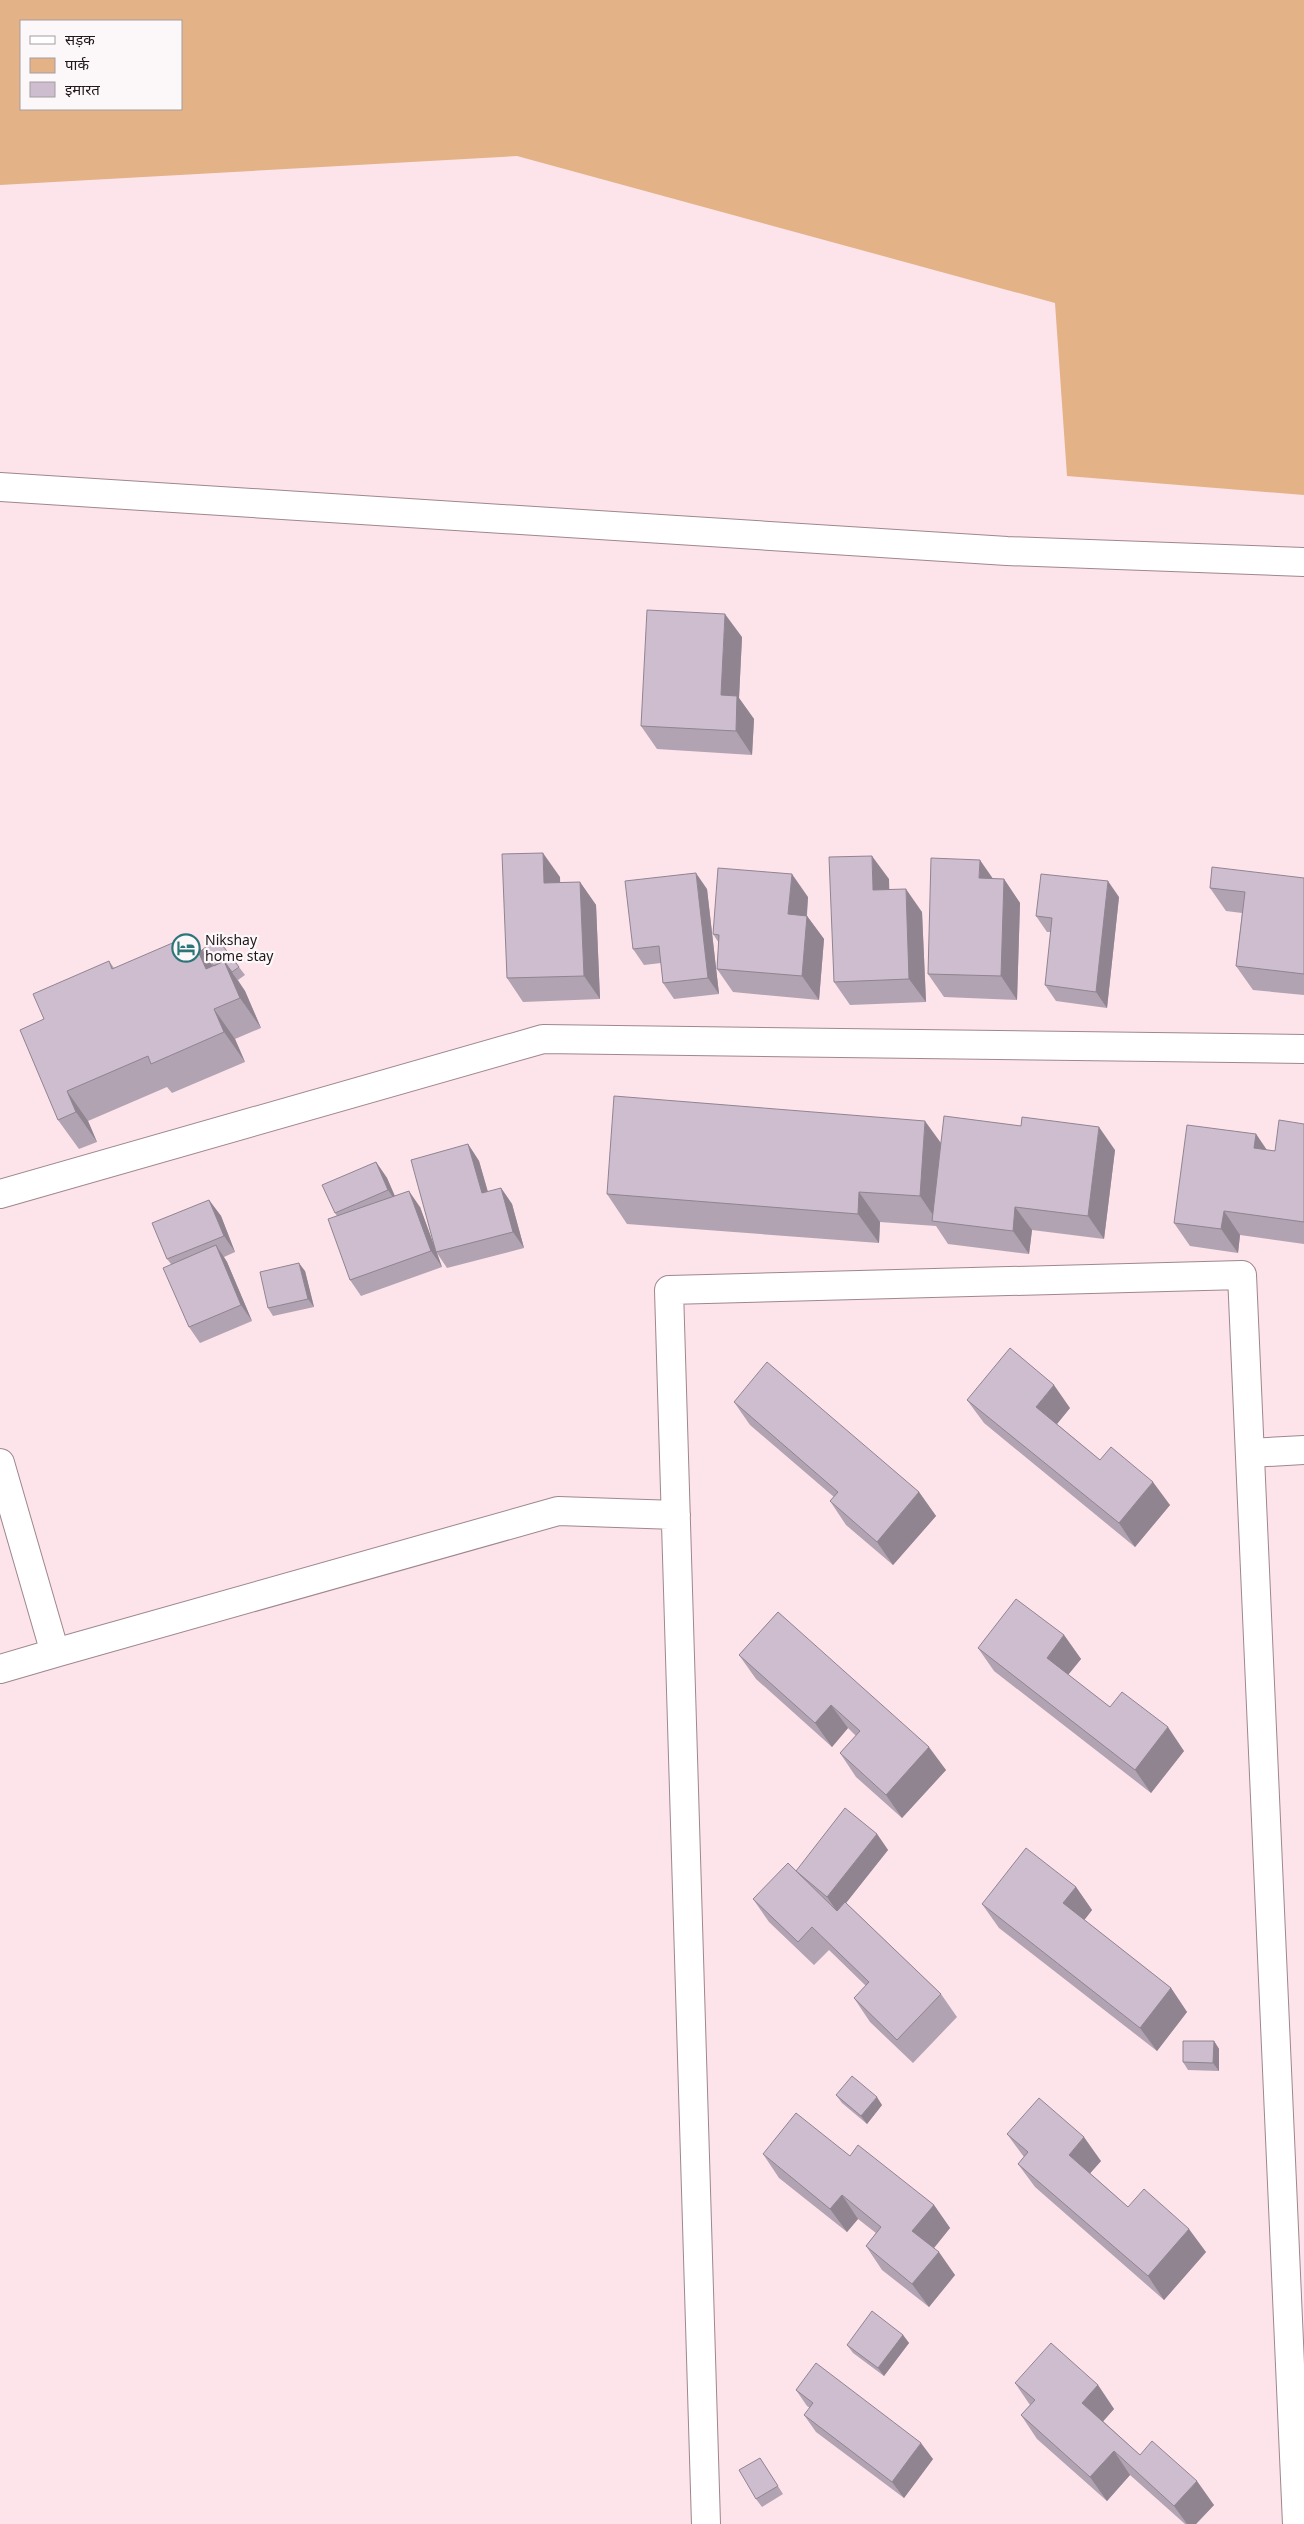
<svg xmlns="http://www.w3.org/2000/svg" width="1304" height="2524" viewBox="0 0 1304 2524" font-family="'Noto Sans','Noto Sans Devanagari',sans-serif">
  <rect width="100%" height="100%" fill="#fde3ea"/>
  <path fill="#e4b287" fill-rule="evenodd" d="M0,0H1304V495L1067,476L1055,303L517,156L0,185ZM21,21H181V109H21Z"/>
  <g fill="none" stroke-linecap="round" stroke-linejoin="round">
    <g stroke="#9e878d" stroke-width="30">
      <path id="street" d="M0,487L1007,551L1304,562
        M0,1194L543,1039L1304,1049
        M1250,1453L1304,1450
        M0,1463L55,1653L558,1511L676,1515
        M0,1669L55,1653
        M706,2524L669,1290L1242,1275L1297,2524"/>
    </g>
    <use href="#street" stroke="#fff" stroke-width="28"/>
  </g>
  <path fill="#b1a3b1" d="M742,637L739,698L754,719L752,755L657,749L641,726Z
    M560,877V883L580,882L596,905L600,999L523,1002L507,978Z
    M1304,878V995L1253,990L1236,966L1242,913L1226,911L1210,888Z
    M889,879V889L922,912L926,1002L850,1005L834,982Z
    M993,879H1004L1020,903L1017,1000L944,997L928,974Z
    M707,889L719,994L674,999L663,983L661,963L644,965L633,949Z
    M808,897L807,916L824,939L819,1000L733,992L717,969L719,943L713,934Z
    M1119,897L1107,1008L1056,1001L1045,985L1051,932H1047L1036,916Z
    M217,938L245,975L238,980L245,991L261,1028L235,1039L245,1062L172,1093L167,1087L88,1121L97,1142L79,1149L58,1120L44,1019L109,961L114,968L202,950Z
    M1304,1124V1244L1240,1235L1238,1253L1190,1246L1174,1223L1256,1134L1267,1150L1275,1151Z
    M941,1143L1115,1150L1104,1239L1032,1230L1029,1254L948,1244L936,1226L880,1222L879,1243L627,1224L607,1194Z
    M468,1144L479,1161L488,1192L501,1188L512,1204L524,1248L447,1268L437,1253L442,1267L361,1296L350,1280L337,1216L335,1213L376,1162L387,1178L395,1196L420,1207L435,1248Z
    M209,1200L221,1216L235,1252L224,1257L227,1262L252,1321L200,1343L189,1327L171,1264L167,1259Z
    M305,1271L314,1307L273,1316L268,1308Z
    M967,1400L1070,1408L1057,1424L1100,1460L1170,1505L1135,1547L984,1423Z
    M734,1402L919,1492L936,1516L893,1565L846,1525L830,1501L834,1497L750,1425Z
    M778,1612L946,1770L902,1818L856,1777L840,1753L856,1736L848,1728L832,1747L756,1679L739,1655Z
    M1064,1635L1081,1659L1068,1675L1110,1707L1184,1751L1151,1793L994,1671L978,1648Z
    M877,1834L888,1850L846,1903L941,1994L957,2017L913,2063L870,2022L854,1998L866,1986L829,1950L814,1965L769,1922L753,1899L796,1871Z
    M1076,1887L1092,1910L1084,1920L1171,1988L1187,2012L1157,2051L999,1928L982,1904Z
    M1214,2041L1219,2049V2071L1188,2070L1183,2062Z
    M836,2095L882,2105L867,2124L842,2103Z
    M1007,2134L1101,2161L1090,2173L1128,2207L1206,2252L1164,2300L1035,2187L1018,2164L1024,2157Z
    M763,2154L850,2156L934,2205L950,2228L934,2248L955,2275L929,2307L882,2270L866,2246L876,2233L858,2219L847,2232L779,2178Z
    M903,2335L909,2343L884,2376L853,2353L847,2345Z
    M1015,2383L1098,2385L1114,2409L1103,2421L1140,2455L1214,2505L1196,2524H1185L1130,2475L1107,2501L1037,2439L1021,2415L1030,2405Z
    M796,2390L933,2459L904,2498L816,2432L804,2415L810,2408L807,2406Z
    M760,2458L783,2494L762,2507L756,2499Z"/>
  <path fill="#908490" d="M725,614L742,637L739,698L754,719L752,755L736,731L721,695Z
    M543,853L560,877L561,907L544,883Z
    M872,856L889,879L890,913L873,890Z
    M980,860L996,883L979,878Z
    M696,873L707,889L719,994L708,978Z
    M792,874L808,897L805,937L788,914Z
    M1004,879L1020,903L1017,1000L1001,976Z
    M1108,881L1119,897L1107,1008L1096,992Z
    M580,882L596,905L600,999L584,976Z
    M906,889L922,912L926,1002L909,979Z
    M807,916L824,939L819,1000L802,976Z
    M191,935L212,965L227,999L206,969Z
    M224,961L245,991L261,1028L240,998Z
    M214,1009L235,1039L245,1062L224,1032Z
    M67,1091L88,1121L97,1142L76,1112Z
    M925,1121L946,1150L937,1221L920,1196Z
    M1099,1127L1115,1150L1104,1239L1088,1216Z
    M1256,1134L1272,1158L1254,1148Z
    M468,1144L479,1161L493,1210L482,1193Z
    M376,1162L387,1178L399,1206L388,1190Z
    M501,1188L512,1204L524,1248L513,1232Z
    M409,1191L420,1207L442,1267L431,1251Z
    M859,1192L880,1222L879,1243L858,1214Z
    M209,1200L221,1216L235,1252L224,1236Z
    M1015,1207L1032,1230L1029,1254L1013,1231Z
    M1224,1211L1240,1235L1238,1253L1221,1229Z
    M216,1245L227,1262L252,1321L241,1305Z
    M299,1263L305,1271L314,1307L308,1299Z
    M1054,1385L1070,1408L1052,1430L1036,1407Z
    M1153,1482L1170,1505L1135,1547L1119,1523Z
    M919,1492L936,1516L893,1565L877,1542Z
    M1064,1635L1081,1659L1063,1681L1047,1658Z
    M831,1705L848,1728L832,1747L815,1723Z
    M1168,1727L1184,1751L1151,1793L1135,1770Z
    M929,1747L946,1770L902,1818L886,1795Z
    M877,1834L888,1850L838,1913L827,1897Z
    M1076,1887L1092,1910L1079,1927L1063,1903Z
    M1171,1988L1187,2012L1157,2051L1140,2028Z
    M1214,2041L1219,2049V2071L1213,2063Z
    M877,2097L882,2105L867,2124L861,2116Z
    M1084,2137L1101,2161L1086,2178L1069,2155Z
    M842,2195L858,2219L847,2232L830,2209Z
    M934,2205L950,2228L929,2254L912,2231Z
    M1189,2229L1206,2252L1164,2300L1148,2276Z
    M939,2252L955,2275L929,2307L912,2284Z
    M903,2335L909,2343L884,2376L878,2368Z
    M1098,2385L1114,2409L1099,2426L1082,2403Z
    M921,2443L933,2459L904,2498L892,2482Z
    M1114,2451L1130,2475L1107,2501L1090,2477Z
    M1197,2481L1214,2505L1196,2524H1187L1174,2506Z"/>
  <path fill="#cebdce" stroke="#908490" d="M647,610L725,614L721,695L737,696L736,731L641,726Z
    M543,853L544,883L580,882L584,976L507,978L502,854Z
    M872,856L873,890L906,889L909,979L834,982L829,857Z
    M931,858L980,860L979,878L1004,879L1001,976L928,974Z
    M1212,867L1304,878V974L1236,966L1245,892L1210,888Z
    M718,868L792,874L788,914L807,916L802,976L717,969L719,935L713,934Z
    M696,873L708,978L663,983L659,946L633,949L625,881Z
    M1041,874L1108,881L1096,992L1045,985L1052,918L1036,916Z
    M191,935L206,969L224,961L240,998L214,1009L224,1032L151,1064L148,1056L67,1091L76,1112L58,1120L20,1030L44,1019L33,994L109,961L112,969Z
    M217,938L239,967L232,972L224,961L214,966L202,950Z
    M614,1096L925,1121L920,1196L859,1192L858,1214L607,1194Z
    M944,1116L1021,1126L1022,1117L1099,1127L1088,1216L1015,1207L1013,1231L932,1221Z
    M1279,1120L1304,1124V1222L1224,1211L1221,1229L1174,1223L1187,1125L1256,1134L1254,1148L1275,1151Z
    M468,1144L482,1193L501,1188L513,1232L436,1252L411,1160Z
    M376,1162L388,1190L335,1213L322,1185Z
    M409,1191L431,1251L350,1280L328,1219Z
    M209,1200L224,1236L167,1259L152,1223Z
    M216,1245L241,1305L189,1327L163,1268Z
    M299,1263L308,1299L268,1308L260,1272Z
    M1010,1348L1054,1385L1036,1407L1100,1460L1111,1447L1153,1482L1119,1523L967,1400Z
    M767,1362L919,1492L877,1542L830,1501L838,1492L734,1402Z
    M1016,1599L1064,1635L1047,1658L1110,1707L1122,1692L1168,1727L1135,1770L978,1648Z
    M778,1612L929,1747L886,1795L840,1753L860,1731L831,1705L815,1723L739,1655Z
    M845,1808L877,1834L827,1897L796,1871Z
    M1026,1848L1076,1887L1063,1903L1171,1988L1140,2028L982,1904Z
    M788,1863L837,1911L845,1902L941,1994L897,2040L854,1998L869,1982L812,1927L798,1942L753,1899Z
    M1183,2041H1214L1213,2063L1183,2062Z
    M852,2076L877,2097L861,2116L836,2095Z
    M1039,2098L1084,2137L1069,2155L1128,2207L1144,2189L1189,2229L1148,2276L1018,2164L1028,2152L1007,2134Z
    M796,2113L850,2156L858,2145L934,2205L912,2231L939,2252L912,2284L866,2246L881,2227L842,2195L830,2209L763,2154Z
    M872,2311L903,2335L878,2368L847,2345Z
    M1051,2343L1098,2385L1082,2403L1140,2455L1152,2441L1197,2481L1174,2506L1114,2451L1090,2477L1021,2415L1035,2400L1015,2383Z
    M816,2363L921,2443L892,2482L804,2415L813,2403L796,2390Z
    M760,2458L778,2486L756,2499L739,2470Z"/>
  <defs>
    <g id="hotel-ring" transform="scale(1.4375)"><circle r="9.5" fill="#fcf7f8" stroke="#2c767a" stroke-width="1.5"/><path d="M-6-4.5h1.5V1H6V5H4.5V3h-9V5H-6ZM-4 0a1.8 1.8 0 1 1 3.6 0ZM.5 0V-2.5h3Q6-2.5 6 0Z" fill="#2c767a"/></g>
  </defs>
  <g fill-rule="evenodd">
    <use href="#hotel-ring" x="186" y="948"/>
  </g>
  <g text-anchor="middle" stroke-width="4.5" stroke-linejoin="round" paint-order="stroke">
    <g font-size="14" fill="#20181a" stroke="#fcf7f8" text-anchor="start">
      <text x="205" y="945">Nikshay<tspan x="205" dy="16">home stay</tspan></text>
    </g>
  </g>
  <rect x="20" y="20" width="162" height="90" fill="#fcf7f8" stroke="#a49e9f"/>
  <rect x="30" y="36" width="25" height="8" fill="#ffffff" stroke="#a49e9f"/>
  <text x="65" y="45" font-size="15" fill="#20181a">सड़क</text>
  <rect x="30" y="58" width="25" height="15" fill="#e4b287" stroke="#a49e9f"/>
  <text x="65" y="70" font-size="15" fill="#20181a">पार्क</text>
  <rect x="30" y="82" width="25" height="15" fill="#cebdce" stroke="#a49e9f"/>
  <text x="65" y="95" font-size="15" fill="#20181a">इमारत</text>
</svg>
